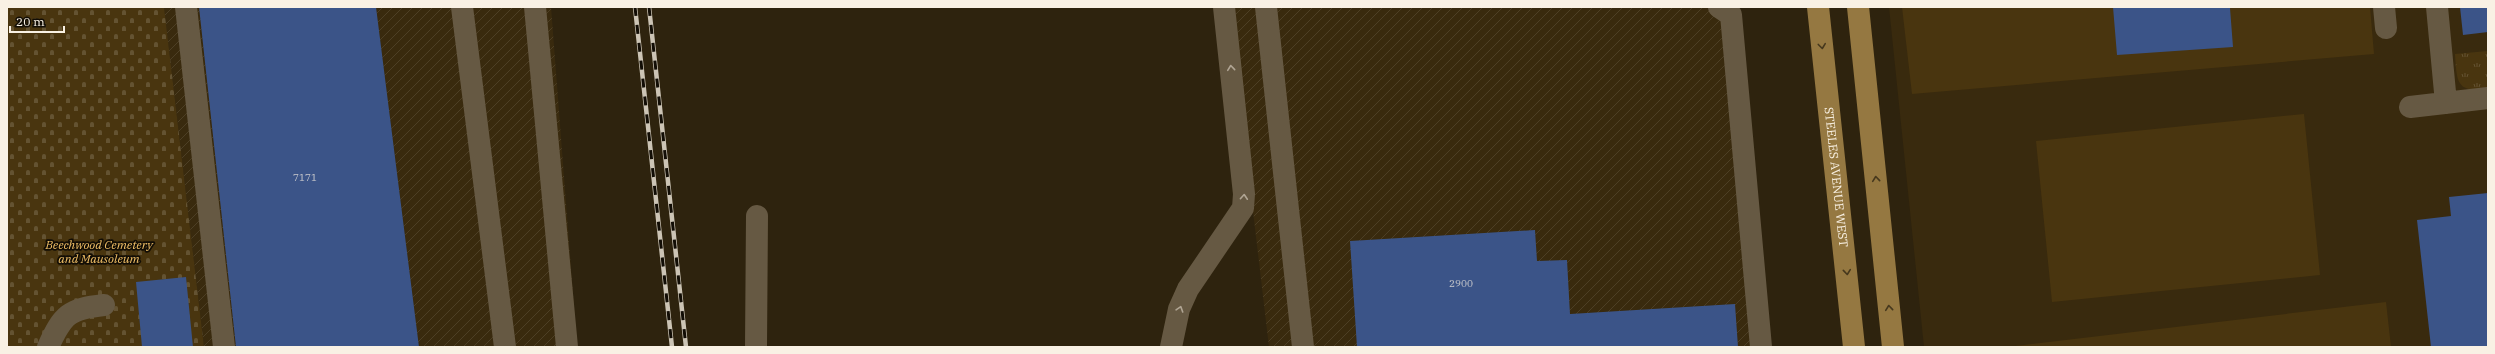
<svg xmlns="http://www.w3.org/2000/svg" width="2495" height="354" viewBox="0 0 2495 354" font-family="'IBM Plex Serif',serif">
  <defs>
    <pattern id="industrial-furrows" width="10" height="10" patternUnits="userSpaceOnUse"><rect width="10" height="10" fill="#392a0e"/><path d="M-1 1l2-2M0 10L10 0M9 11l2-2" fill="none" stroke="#4d3f25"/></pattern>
    <pattern id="grass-tufts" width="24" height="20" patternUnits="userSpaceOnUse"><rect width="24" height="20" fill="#49350f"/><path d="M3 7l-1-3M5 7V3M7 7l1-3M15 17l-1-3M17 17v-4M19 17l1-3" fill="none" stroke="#645332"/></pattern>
    <pattern id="cemetery-stones" width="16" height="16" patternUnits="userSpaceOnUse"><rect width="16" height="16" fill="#49350f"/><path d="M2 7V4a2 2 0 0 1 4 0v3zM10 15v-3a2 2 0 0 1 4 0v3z" fill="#645332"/></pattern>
  </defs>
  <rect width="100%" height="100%" fill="#2e230e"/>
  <path fill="#392a0e" d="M1889,7H2488V347H1924Z"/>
  <path fill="url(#industrial-furrows)" d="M164,7H551L577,347H204Z
    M1229,7H1723L1753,347H1269Z"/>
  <path fill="url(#grass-tufts)" d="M2488,51V89C2456,93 2457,82 2455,54Z"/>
  <path fill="url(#cemetery-stones)" d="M7,7H164L204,347H7Z"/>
  <path fill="#49350f" d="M1902,7H2370L2374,54L1912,94Z
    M2304,114L2320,275L2052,302L2036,141Z
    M2386,302L2391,347H2007Z"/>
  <path fill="#3b5488" d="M199,7H376L419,347H236Z
    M2113,7L2230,8L2233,47L2117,55Z
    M2460,7H2488V32L2463,35Z
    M2488,193V347H2431L2417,220L2451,216L2449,197Z
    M1535,230L1537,261L1567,260L1570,314L1735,304L1738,347H1357L1350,241Z
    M186,277L193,347H142L136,282Z"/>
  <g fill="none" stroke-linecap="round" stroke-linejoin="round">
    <path stroke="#665943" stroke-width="22" d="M186,7L224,347
      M462,7L505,347
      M535,7L567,347
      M1266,7L1303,347
      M1719,7L1731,15L1761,347
      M2384,7L2386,28
      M2437,7L2446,103
      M2410,107L2488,98
      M48,347C63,314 69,309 104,305
      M756,347L757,216
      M1171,347L1179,309L1188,289L1243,208L1244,194L1224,7"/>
    <g stroke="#957841" stroke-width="22">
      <path id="s1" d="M1818,7L1854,347"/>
      <path d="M1858,7L1893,347"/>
    </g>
    <g stroke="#ccc4b5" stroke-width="4.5">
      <path id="rail" d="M635,7L672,347
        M649,7L686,347"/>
    </g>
    <use href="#rail" stroke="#120d05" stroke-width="3" stroke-dasharray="9" stroke-linecap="butt"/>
  </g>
  <defs><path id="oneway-chevron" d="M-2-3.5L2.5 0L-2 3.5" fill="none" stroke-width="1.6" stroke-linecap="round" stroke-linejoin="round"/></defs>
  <g stroke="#46381d">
    <use href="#oneway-chevron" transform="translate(1822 46) rotate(83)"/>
    <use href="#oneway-chevron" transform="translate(1876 179) rotate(-96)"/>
    <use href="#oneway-chevron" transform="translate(1847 272) rotate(84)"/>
    <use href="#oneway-chevron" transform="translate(1889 308) rotate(-96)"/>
  </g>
  <g stroke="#b0a594">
    <use href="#oneway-chevron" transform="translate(1231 68) rotate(-96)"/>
    <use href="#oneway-chevron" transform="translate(1244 197) rotate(-86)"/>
    <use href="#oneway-chevron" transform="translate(1180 309) rotate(-72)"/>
  </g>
  <g text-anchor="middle" stroke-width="3.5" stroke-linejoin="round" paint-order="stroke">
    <g font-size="10" fill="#cacacd">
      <text x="305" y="181">7171</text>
      <text x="1461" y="287">2900</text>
    </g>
    <g font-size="12" fill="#f9f1e4" stroke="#120d05">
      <text dy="4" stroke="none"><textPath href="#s1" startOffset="171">STEELES AVENUE WEST</textPath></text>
    </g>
    <g font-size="12" font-style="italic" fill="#f2c067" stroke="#120d05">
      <text x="99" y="249">Beechwood Cemetery<tspan x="99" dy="14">and Mausoleum</tspan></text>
    </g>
  </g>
  <rect width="2495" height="354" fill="none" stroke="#f9f1e4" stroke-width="16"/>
  <path d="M10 26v6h54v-6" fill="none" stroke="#f9f1e4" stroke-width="2"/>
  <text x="16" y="26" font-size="12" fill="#f9f1e4" stroke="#120d05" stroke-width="3" paint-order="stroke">20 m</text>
</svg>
